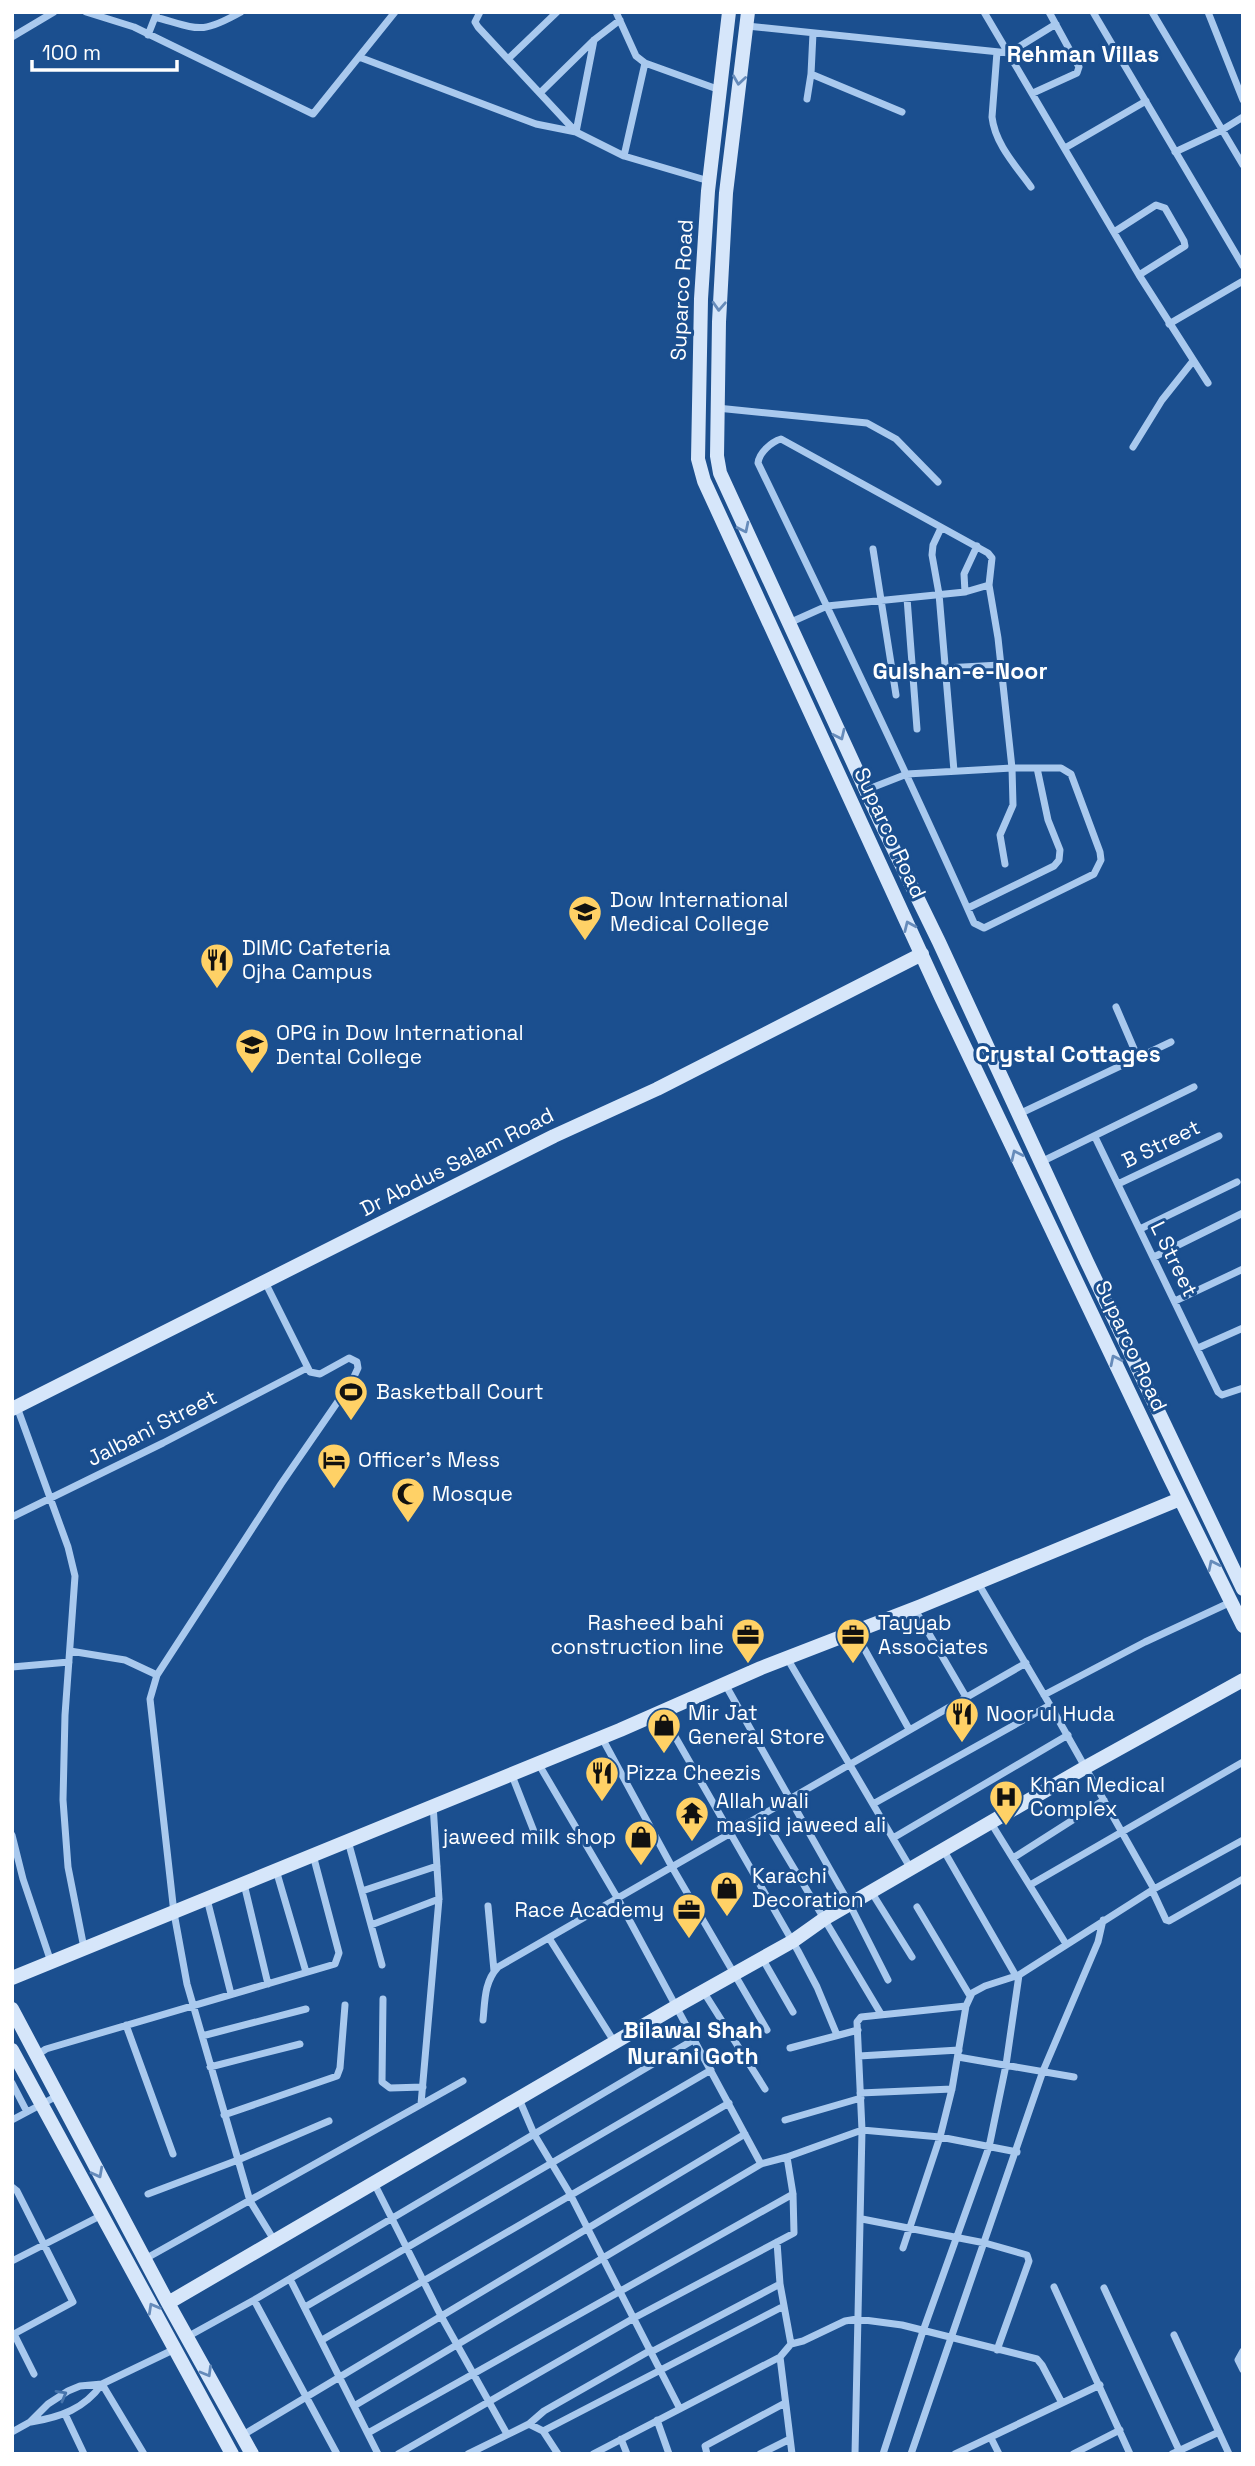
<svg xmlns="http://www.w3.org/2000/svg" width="1255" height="2466" viewBox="0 0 1255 2466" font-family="'Space Grotesk',sans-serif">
  <rect width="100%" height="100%" fill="#1b4f8f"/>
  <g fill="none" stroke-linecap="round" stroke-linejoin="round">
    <path stroke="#a9c9ee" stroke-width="7" d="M86,12L134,27L313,114L395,12
      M480,12L475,22L478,27L576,132L624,156L709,181
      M616,12L636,56L645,63L720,90
      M984,12L1139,275L1208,383
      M1093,12L1243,266
      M1152,12L1243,165
      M1208,12L1243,100
      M155,17C199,29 200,35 241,12
      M747,26L1009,53L1056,24
      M148,35L157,12
      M12,37L54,12
      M997,52L992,117C995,144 1016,166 1031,187
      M359,57L536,124L576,132L594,40
      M508,59L557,12
      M811,74L902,112
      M540,93L594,40L620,20
      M1033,93L1077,73L1079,67L1049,12
      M807,99L811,74L813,33
      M1065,148L1146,101
      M1175,152L1222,130L1243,117
      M624,156L645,63
      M1114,232L1156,205L1165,208L1184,241L1185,246L1139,275
      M1169,324L1243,281
      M717,408L867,423L896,439L938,482
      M1133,447L1162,400L1193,361
      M941,528L933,545L932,555L939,594L954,771
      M873,549L896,695
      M989,585L998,638L1012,768L1013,805L1000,835L1005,864
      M965,592L964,574L977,546
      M907,598L917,729
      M789,623L827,606L965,592L989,585L992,558L988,553L781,439C771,442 759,453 758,463C832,616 905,768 974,923L984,928L1094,874L1101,860L1100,852L1071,774L1061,768H1012L907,774L866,790
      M945,668L1000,665
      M968,908L1054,866L1059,860L1060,850L1048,820L1037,768
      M1116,1007L1138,1058
      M1019,1114L1171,1042
      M1095,1137L1218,1392L1222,1395L1243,1388
      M1041,1162L1194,1087
      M1118,1184L1219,1136
      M1140,1229L1237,1182
      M1154,1257L1243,1213
      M265,1282L310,1372L320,1374L349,1358L357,1362L358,1368L352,1381L281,1484L157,1675L150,1699L174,1913L187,1984L250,2201L274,2240
      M1175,1301L1243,1269
      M1198,1348L1243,1328
      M17,1407L68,1547L75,1576L65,1715L63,1800L68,1867L84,1948
      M12,1517L163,1443L307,1368
      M978,1583L1050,1705L1154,1889
      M914,1608L966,1697
      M855,1632L909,1729
      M70,1651L125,1660L157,1675
      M787,1658L911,1869
      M12,1667L69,1662
      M725,1684L850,1905L888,1980
      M1044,1695L1145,1642L1231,1602
      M661,1712L798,1951L817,1987L837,2035
      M602,1738L672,1867L767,2030
      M538,1763L618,1899L761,2164L787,2157
      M511,1773L535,1834
      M873,1804L1050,1705
      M762,1815L881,2014
      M991,1823L1066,1944
      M12,1835L23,1879L51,1962
      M893,1838L1068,1735
      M348,1841L382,1965
      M944,1851L1016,1976
      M1013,1858L1104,1800
      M276,1870L306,1972
      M244,1884L268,1984
      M1030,1885L1243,1762
      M1152,1890L1166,1920L1169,1921L1243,1879
      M362,1891L437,1866
      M872,1893L912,1957
      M207,1899L231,1994
      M488,1906L494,1971
      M917,1907L970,1996
      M371,1925L439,1899
      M549,1938L615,2043
      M762,1958L793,2012
      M703,1991L765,2089
      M383,1999L382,2082L390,2088L423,2087
      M483,2020C485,2001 484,1982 498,1967L1026,1663
      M126,2025L173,2154
      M202,2036L306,2009
      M790,2048L858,2030
      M37,2055L46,2049L335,1964L339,1953L313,1855
      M859,2056L959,2050
      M958,2057L1074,2077
      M210,2067L300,2044
      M12,2083L27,2112
      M860,2093L952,2089
      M519,2099L534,2134L570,2194L680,2409
      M421,2104L439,1899L433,1804
      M224,2115L337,2076L340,2068L345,2005
      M12,2120L57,2096
      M785,2120L861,2098
      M374,2183L441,2316L507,2434
      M12,2187L17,2191L73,2302L12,2335
      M148,2194L238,2160L329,2121
      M862,2219L985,2243L1027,2255L1029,2261L997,2350
      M903,2248L940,2137L952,2089L966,2006L972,1993L985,1986L1019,1975L1154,1889L1243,1840
      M145,2259L463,2081
      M12,2261L102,2215
      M290,2279L378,2454
      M780,2284L791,2344L780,2357L792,2454
      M1054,2287L1130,2454
      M1104,2288L1179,2450
      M254,2300L337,2454
      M305,2307L711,2070
      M14,2334L34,2374
      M1174,2335L1229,2454
      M187,2337L254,2300L695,2039
      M322,2340L729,2103
      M791,2344L803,2341L845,2321L857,2319L902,2325L1037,2359L1042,2365L1062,2403
      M1243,2351L1238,2360L1243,2370
      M651,2352L780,2284L777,2242
      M102,2384L144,2454
      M354,2406L761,2164
      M65,2414L84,2454
      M657,2420L669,2454
      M31,2422C61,2417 84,2409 102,2384
      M529,2424L544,2411L651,2350
      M543,2431L784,2306
      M12,2432L30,2422L48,2404L68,2391L80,2386L102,2384L175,2349
      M368,2433L793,2194
      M243,2435L745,2134
      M991,2438L999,2454
      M621,2439L627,2454
      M398,2454L634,2318L794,2233L793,2194L787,2157L862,2130L940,2137L1017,2152
      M468,2454L529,2424L543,2431L558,2454
      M593,2454L780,2357
      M707,2454L705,2446L785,2403
      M760,2454L790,2439
      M855,2454L862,2130L857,2022L861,2017L966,2006
      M883,2454L923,2331L989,2147L1006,2065L1019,1975
      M911,2454L1043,2071L1098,1942L1103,1920
      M955,2454L1100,2385
      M1073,2454L1120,2430
      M1172,2454L1219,2432"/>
    <path stroke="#d6e6fa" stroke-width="14" d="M729,12L708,191L701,299L698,459L704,481L941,997L1168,1474L1243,1626
      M748,12L726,193L719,322L717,456L720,473L880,821L939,942L1087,1262L1243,1589
      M12,1409L554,1136L657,1089L922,954
      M12,1978L620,1730L761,1668L921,1606L1180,1499
      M12,2009L168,2303L252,2454
      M12,2050L232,2454
      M168,2303L677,2006L793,1941L824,1919L1086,1767L1243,1680"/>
  </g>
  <defs><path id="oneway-chevron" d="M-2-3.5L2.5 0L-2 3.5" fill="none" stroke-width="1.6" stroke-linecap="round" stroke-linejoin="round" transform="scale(1.75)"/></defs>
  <g stroke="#668bba">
    <use href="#oneway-chevron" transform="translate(739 80) rotate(98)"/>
    <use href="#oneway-chevron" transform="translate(719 306) rotate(93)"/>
    <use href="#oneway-chevron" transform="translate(744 528) rotate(64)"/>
    <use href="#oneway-chevron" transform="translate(840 735) rotate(65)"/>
    <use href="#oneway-chevron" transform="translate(909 926) rotate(-114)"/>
    <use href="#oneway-chevron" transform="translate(1016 1155) rotate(-115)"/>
    <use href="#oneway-chevron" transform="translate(1115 1360) rotate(-116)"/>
    <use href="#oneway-chevron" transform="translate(1213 1565) rotate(-116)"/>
    <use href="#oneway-chevron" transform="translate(98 2173) rotate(62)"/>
    <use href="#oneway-chevron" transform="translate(153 2308) rotate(-119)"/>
    <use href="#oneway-chevron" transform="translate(207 2372) rotate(60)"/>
  </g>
  <use stroke="#4674ac" href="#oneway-chevron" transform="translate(62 2395) rotate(-29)"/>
  <defs>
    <g id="university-pin" transform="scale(1.75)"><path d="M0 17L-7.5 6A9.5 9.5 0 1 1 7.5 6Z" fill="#ffd166" stroke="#1b4f8f"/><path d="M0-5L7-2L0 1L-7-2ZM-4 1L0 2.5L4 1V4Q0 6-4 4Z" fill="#111"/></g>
    <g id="restaurant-pin" transform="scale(1.75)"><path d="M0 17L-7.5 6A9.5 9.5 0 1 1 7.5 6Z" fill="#ffd166" stroke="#1b4f8f"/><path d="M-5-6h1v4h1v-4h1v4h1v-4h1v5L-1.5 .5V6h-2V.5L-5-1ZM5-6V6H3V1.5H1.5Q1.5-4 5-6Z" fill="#111"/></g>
    <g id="stadium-pin" transform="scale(1.75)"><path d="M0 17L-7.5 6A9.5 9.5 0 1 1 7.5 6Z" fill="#ffd166" stroke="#1b4f8f"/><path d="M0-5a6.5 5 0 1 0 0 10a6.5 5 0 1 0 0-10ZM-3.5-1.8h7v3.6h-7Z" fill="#111"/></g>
    <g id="hotel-pin" transform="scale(1.75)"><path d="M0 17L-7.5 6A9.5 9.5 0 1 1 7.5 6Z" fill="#ffd166" stroke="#1b4f8f"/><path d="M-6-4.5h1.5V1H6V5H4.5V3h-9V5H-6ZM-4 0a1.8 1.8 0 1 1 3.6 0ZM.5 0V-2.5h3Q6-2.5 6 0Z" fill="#111"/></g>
    <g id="mosque-pin" transform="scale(1.75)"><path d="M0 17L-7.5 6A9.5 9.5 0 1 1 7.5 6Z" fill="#ffd166" stroke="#1b4f8f"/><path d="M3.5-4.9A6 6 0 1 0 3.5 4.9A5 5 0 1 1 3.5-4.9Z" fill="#111"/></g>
    <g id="office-pin" transform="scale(1.75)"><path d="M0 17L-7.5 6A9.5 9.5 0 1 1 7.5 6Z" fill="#ffd166" stroke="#1b4f8f"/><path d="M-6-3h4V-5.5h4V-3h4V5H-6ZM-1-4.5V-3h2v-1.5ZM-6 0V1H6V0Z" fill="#111"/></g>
    <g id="shop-pin" transform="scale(1.75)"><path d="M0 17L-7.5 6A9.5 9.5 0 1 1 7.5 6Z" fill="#ffd166" stroke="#1b4f8f"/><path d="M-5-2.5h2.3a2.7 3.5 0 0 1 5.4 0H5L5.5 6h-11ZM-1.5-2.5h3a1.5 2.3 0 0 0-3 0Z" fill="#111"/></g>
    <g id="hospital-pin" transform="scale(1.75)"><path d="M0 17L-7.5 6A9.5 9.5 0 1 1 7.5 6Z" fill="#ffd166" stroke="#1b4f8f"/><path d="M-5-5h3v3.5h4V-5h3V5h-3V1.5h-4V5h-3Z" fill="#111"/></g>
    <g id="temple-pin" transform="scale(1.75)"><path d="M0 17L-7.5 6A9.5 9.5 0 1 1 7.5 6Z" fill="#ffd166" stroke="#1b4f8f"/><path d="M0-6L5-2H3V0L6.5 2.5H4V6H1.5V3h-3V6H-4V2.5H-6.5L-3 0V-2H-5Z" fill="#111"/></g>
  </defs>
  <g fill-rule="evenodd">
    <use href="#university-pin" x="585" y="912"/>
    <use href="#restaurant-pin" x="217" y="960"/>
    <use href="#university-pin" x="252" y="1045"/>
    <use href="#stadium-pin" x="351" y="1392"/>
    <use href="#hotel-pin" x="334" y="1460"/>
    <use href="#mosque-pin" x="408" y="1494"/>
    <use href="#office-pin" x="748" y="1635"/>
    <use href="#office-pin" x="853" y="1635"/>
    <use href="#restaurant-pin" x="962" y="1714"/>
    <use href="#shop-pin" x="664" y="1725"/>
    <use href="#restaurant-pin" x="602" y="1773"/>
    <use href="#hospital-pin" x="1006" y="1797"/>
    <use href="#temple-pin" x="692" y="1813"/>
    <use href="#shop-pin" x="641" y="1837"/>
    <use href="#shop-pin" x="727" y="1888"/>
    <use href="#office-pin" x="689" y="1910"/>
  </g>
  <g text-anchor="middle" stroke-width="6" stroke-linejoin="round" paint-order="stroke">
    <g font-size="21" fill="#fff" stroke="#1b4f8f">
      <text transform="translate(682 290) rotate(-87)" y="7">Suparco Road</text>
      <text transform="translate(890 833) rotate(65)" y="7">Suparco Road</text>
      <text transform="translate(1161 1144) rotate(-26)" y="7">B Street</text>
      <text transform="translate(457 1162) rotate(-27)" y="7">Dr Abdus Salam Road</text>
      <text transform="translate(1174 1259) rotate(64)" y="7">L Street</text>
      <text transform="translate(1131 1346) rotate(65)" y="7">Suparco Road</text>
      <text transform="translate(152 1428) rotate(-27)" y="7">Jalbani Street</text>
    </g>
    <g font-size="21" fill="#fff" stroke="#1b4f8f" text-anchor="start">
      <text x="610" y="907">Dow International<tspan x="610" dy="24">Medical College</tspan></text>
      <text x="242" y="955">DIMC Cafeteria<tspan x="242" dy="24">Ojha Campus</tspan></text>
      <text x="276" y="1040">OPG in Dow International<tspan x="276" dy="24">Dental College</tspan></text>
      <text x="376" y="1399">Basketball Court</text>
      <text x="358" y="1467">Officer's Mess</text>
      <text x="432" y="1501">Mosque</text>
      <text x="724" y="1630" text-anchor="end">Rasheed bahi<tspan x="724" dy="24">construction line</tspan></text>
      <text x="878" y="1630">Tayyab<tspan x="878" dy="24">Associates</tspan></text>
      <text x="688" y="1720">Mir Jat<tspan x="688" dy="24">General Store</tspan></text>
      <text x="986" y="1721">Noor ul Huda</text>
      <text x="626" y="1780">Pizza Cheezis</text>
      <text x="1030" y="1792">Khan Medical<tspan x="1030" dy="24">Complex</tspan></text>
      <text x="716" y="1808">Allah wali<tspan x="716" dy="24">masjid jaweed ali</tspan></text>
      <text x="616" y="1844" text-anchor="end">jaweed milk shop</text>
      <text x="752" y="1883">Karachi<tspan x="752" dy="24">Decoration</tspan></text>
      <text x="664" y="1917" text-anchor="end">Race Academy</text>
    </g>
    <g font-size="23" font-weight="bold" fill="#fff" stroke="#1b4f8f">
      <text x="1083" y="62">Rehman Villas</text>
      <text x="960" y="679">Gulshan-e-Noor</text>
      <text x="1068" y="1062">Crystal Cottages</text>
      <text x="693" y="2038">Bilawal Shah<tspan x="693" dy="26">Nurani Goth</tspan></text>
    </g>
  </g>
  <rect width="1255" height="2466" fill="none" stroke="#ffffff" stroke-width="28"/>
  <path d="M32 60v10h145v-10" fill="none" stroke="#ffffff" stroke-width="3.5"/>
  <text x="42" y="60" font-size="21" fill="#ffffff" stroke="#1b4f8f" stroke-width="5" paint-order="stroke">100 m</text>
</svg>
